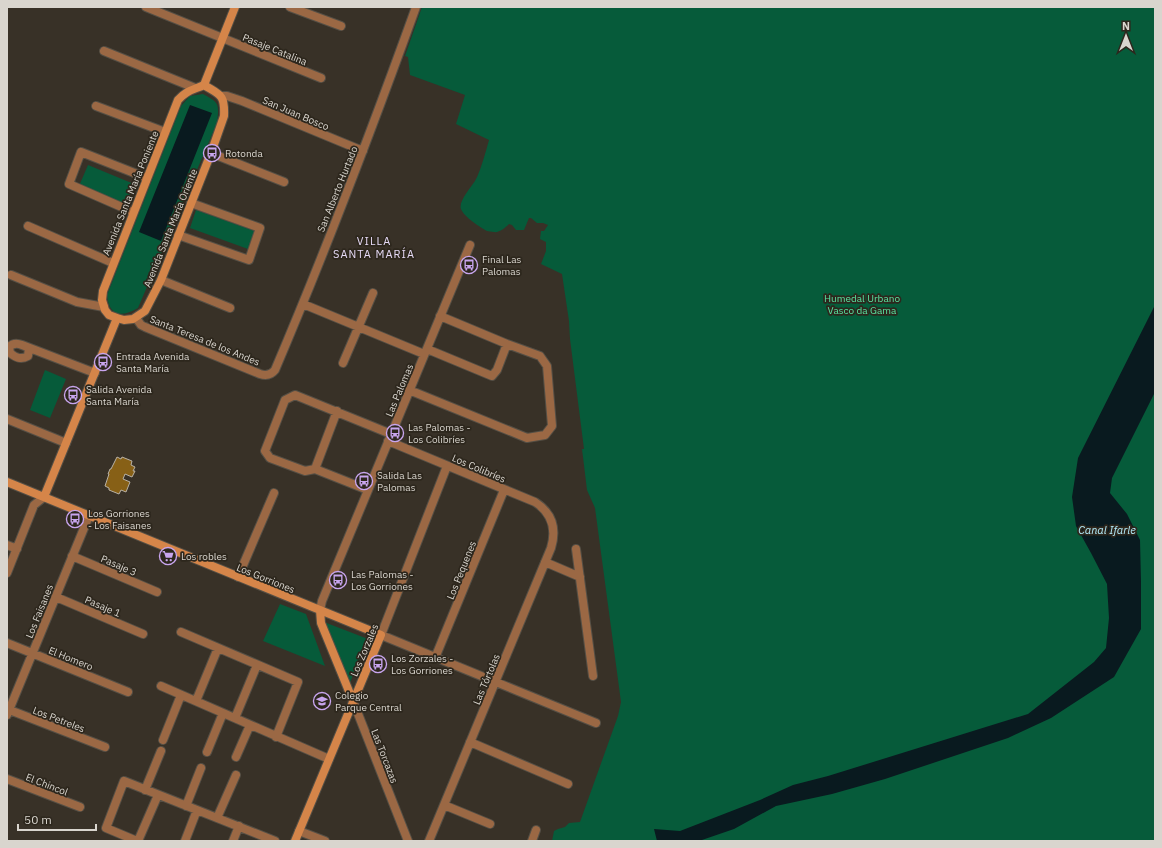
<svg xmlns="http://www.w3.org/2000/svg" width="1162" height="848" viewBox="0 0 1162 848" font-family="'IBM Plex Sans',sans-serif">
  <rect width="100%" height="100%" fill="#383127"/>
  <path fill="#065b3a" d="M422,7H1155V841H552L554,831L558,829L565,827L569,823L580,822L618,716L621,702L595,508L587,490L582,449H584L570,339L569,321L562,274L541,264L546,251V242L540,239L541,231H544L548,225L543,223H537L531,218H529L524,230H516L512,225L509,224C505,228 499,233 494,232C491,232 489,231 487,231C480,227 464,217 461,209C458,202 471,187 475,181C480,173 486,151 489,140L456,124L465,95L410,75L408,57L405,56Z
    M203,94C220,103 219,104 217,123L138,308C121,318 109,316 107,295L181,106L190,96Z
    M88,165L134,184L126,204L79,186Z
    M196,210L255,231L248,249L190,228Z
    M45,370L66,379L50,418L30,410Z
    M280,604L306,614L325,666L263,641Z
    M324,622L368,639L349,685Z"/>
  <path fill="#091a1f" d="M190,105L212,113L161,241L139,232Z
    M1155,305V392L1112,478L1110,493L1127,514L1140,540L1141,582V629L1114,677L1051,718L1008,738L885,779L832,794L776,806L734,829L699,841H657L654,829L680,831L760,800L793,785L828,776L1028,714L1094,662L1106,648L1109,618L1107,584L1091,553L1076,526L1072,497L1078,458Z"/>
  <path fill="#876016" stroke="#b9b1a4" d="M117,457L121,459L122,457L132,461L131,465L135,467L133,471H135L132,477L125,474L123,479L130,482L126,492L121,490L119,494L109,490V488L105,486L109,474H108L110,469H111Z"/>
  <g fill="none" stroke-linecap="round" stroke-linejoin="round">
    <g stroke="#554f45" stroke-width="10">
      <path id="street" d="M146,7L321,78
        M290,7L341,26
        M104,51L195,88
        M221,96H227L242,101L363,151
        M96,106L165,132
        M211,153L284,182
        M133,212L69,184L81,152L147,178
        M28,226L113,263
        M178,235L249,260L260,228L191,203
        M11,275L77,302L104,307
        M161,280L230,308
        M303,304L424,354
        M136,318L141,325L145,327L260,374C266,376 271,375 275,370C326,250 372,129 416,7
        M29,348L28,356C21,360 16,358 10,353L9,347C13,343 17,343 22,345L95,373
        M427,349L492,376L497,370L507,344
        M343,363L373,293
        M409,390L527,438L545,435L552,426L547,366L540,356L507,344L440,316
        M7,419L66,443
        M388,441L535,502C552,513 557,528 551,548L429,841
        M447,466L381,635L596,723
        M315,469L305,471L270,458L265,451L285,400L295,395L391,434
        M315,469L337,411
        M315,469L368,490
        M7,545L17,549
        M576,549L593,676
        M72,556L157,592
        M545,562L580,577
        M7,573L34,505L44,497
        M238,577L274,493
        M56,597L143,634
        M320,610L322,601L470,245
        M181,632L298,682L276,737
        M7,643L128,692
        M435,658L504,490
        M161,686L329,759
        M196,701L218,648
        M353,701L408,841
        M7,709L105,747
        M7,715L89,516
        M235,718L257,665
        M163,740L181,695
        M470,742L568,784
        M207,752L223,713
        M236,757L250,725
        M7,779L80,807
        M145,790L161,751
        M444,805L490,824
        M186,806L201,768
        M217,818L236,775
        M299,831L325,841
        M137,841L106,828L124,781L275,841
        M138,841L158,795
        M185,841L197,810
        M233,841L239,826
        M532,841L536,830"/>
    </g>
    <g stroke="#554f45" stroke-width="10">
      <path id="secondary" d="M204,85C220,95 225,94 224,116L211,153L161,280L145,311L133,319L124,320L117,318L109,315L105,310L102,300L103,291L178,100C187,90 193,90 204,85Z
        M204,85L235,7
        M7,482L381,635L295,841
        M44,497L117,318
        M320,610L321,623L353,701"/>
    </g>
    <use href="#street" stroke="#9b6844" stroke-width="8"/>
    <use href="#secondary" stroke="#d58549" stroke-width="8"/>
  </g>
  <defs>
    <g id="bus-ring" transform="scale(0.9)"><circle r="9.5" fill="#2d271d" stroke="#c8a5ee" stroke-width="1.5"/><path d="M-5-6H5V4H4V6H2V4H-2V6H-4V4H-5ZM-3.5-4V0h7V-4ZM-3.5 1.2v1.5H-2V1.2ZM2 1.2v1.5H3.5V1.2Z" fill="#c8a5ee"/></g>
    <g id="supermarket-ring" transform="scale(0.9)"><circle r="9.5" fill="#2d271d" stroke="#c8a5ee" stroke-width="1.5"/><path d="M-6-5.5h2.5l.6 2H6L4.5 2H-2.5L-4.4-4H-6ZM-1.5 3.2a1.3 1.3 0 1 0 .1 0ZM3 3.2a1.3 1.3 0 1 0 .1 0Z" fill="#c8a5ee"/></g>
    <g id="school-ring" transform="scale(0.9)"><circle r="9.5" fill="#2d271d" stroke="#c8a5ee" stroke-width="1.5"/><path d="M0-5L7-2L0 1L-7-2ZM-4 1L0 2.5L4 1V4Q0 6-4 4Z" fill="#c8a5ee"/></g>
  </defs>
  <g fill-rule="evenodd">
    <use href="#bus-ring" x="212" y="153"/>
    <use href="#bus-ring" x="469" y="265"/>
    <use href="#bus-ring" x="103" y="362"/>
    <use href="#bus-ring" x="73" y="395"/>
    <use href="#bus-ring" x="395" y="433"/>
    <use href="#bus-ring" x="364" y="481"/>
    <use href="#bus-ring" x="75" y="519"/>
    <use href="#supermarket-ring" x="168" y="556"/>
    <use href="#bus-ring" x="338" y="580"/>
    <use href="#bus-ring" x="378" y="664"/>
    <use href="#school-ring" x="322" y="701"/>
  </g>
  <g text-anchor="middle" stroke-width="3.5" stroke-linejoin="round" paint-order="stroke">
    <g font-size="10" fill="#d9d5ce" stroke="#2d271d">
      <text transform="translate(275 49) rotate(22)" y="4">Pasaje Catalina</text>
      <text transform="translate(296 113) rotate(23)" y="4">San Juan Bosco</text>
      <text transform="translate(337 189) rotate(-68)" y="4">San Alberto Hurtado</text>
      <text transform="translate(130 193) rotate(-68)" y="4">Avenida Santa María Poniente</text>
      <text transform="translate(170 228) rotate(-68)" y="4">Avenida Santa María Oriente</text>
      <text transform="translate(205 340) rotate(22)" y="4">Santa Teresa de los Andes</text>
      <text transform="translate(399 390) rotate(-67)" y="4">Las Palomas</text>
      <text transform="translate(479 468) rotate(23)" y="4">Los Colibríes</text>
      <text transform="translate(119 565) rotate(23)" y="4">Pasaje 3</text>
      <text transform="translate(461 570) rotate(-68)" y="4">Los Pequenes</text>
      <text transform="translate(266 578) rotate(22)" y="4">Los Gorriones</text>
      <text transform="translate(103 606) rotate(23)" y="4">Pasaje 1</text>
      <text transform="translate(39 611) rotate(-68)" y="4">Los Faisanes</text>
      <text transform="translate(364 650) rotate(-67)" y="4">Los Zorzales</text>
      <text transform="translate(71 658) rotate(22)" y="4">El Homero</text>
      <text transform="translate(486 679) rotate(-67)" y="4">Las Tórtolas</text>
      <text transform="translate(59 719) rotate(21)" y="4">Los Petreles</text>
      <text transform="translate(385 756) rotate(69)" y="4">Las Torcazas</text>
      <text transform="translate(47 784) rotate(21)" y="4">El Chincol</text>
    </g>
    <g font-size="10" fill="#d9d5ce" stroke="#2d271d" text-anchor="start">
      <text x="225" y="157">Rotonda</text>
      <text x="482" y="263">Final Las<tspan x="482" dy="12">Palomas</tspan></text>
      <text x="116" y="360">Entrada Avenida<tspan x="116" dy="12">Santa María</tspan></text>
      <text x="86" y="393">Salida Avenida<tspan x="86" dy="12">Santa María</tspan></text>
      <text x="408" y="431">Las Palomas -<tspan x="408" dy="12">Los Colibríes</tspan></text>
      <text x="377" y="479">Salida Las<tspan x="377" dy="12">Palomas</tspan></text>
      <text x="88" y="517">Los Gorriones<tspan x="88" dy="12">- Los Faisanes</tspan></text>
      <text x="181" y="560">Los robles</text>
      <text x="351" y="578">Las Palomas -<tspan x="351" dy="12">Los Gorriones</tspan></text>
      <text x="391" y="662">Los Zorzales -<tspan x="391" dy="12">Los Gorriones</tspan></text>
      <text x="335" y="699">Colegio<tspan x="335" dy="12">Parque Central</tspan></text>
    </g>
    <g font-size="10" fill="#59e4a2" stroke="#2d271d">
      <text x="862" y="302">Humedal Urbano<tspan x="862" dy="12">Vasco da Gama</tspan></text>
    </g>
    <g font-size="11" letter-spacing="1" fill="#e6daf6" stroke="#2d271d">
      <text x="374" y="245">VILLA<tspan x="374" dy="13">SANTA MARÍA</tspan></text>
    </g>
    <g font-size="11" font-style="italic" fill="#b3ecfb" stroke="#2d271d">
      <text x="1107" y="534">Canal Ifarle</text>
    </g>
  </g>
  <rect width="1162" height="848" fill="none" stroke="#d9d5ce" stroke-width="16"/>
  <g transform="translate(1126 36)" stroke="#2d271d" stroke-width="3" paint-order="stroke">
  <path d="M0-3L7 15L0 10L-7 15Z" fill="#d9d5ce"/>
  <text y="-6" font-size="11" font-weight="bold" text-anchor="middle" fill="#d9d5ce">N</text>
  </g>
  <path d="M18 824v6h78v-6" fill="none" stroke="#d9d5ce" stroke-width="2"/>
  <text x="24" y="824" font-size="12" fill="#d9d5ce" stroke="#2d271d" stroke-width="3" paint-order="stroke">50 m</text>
</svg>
